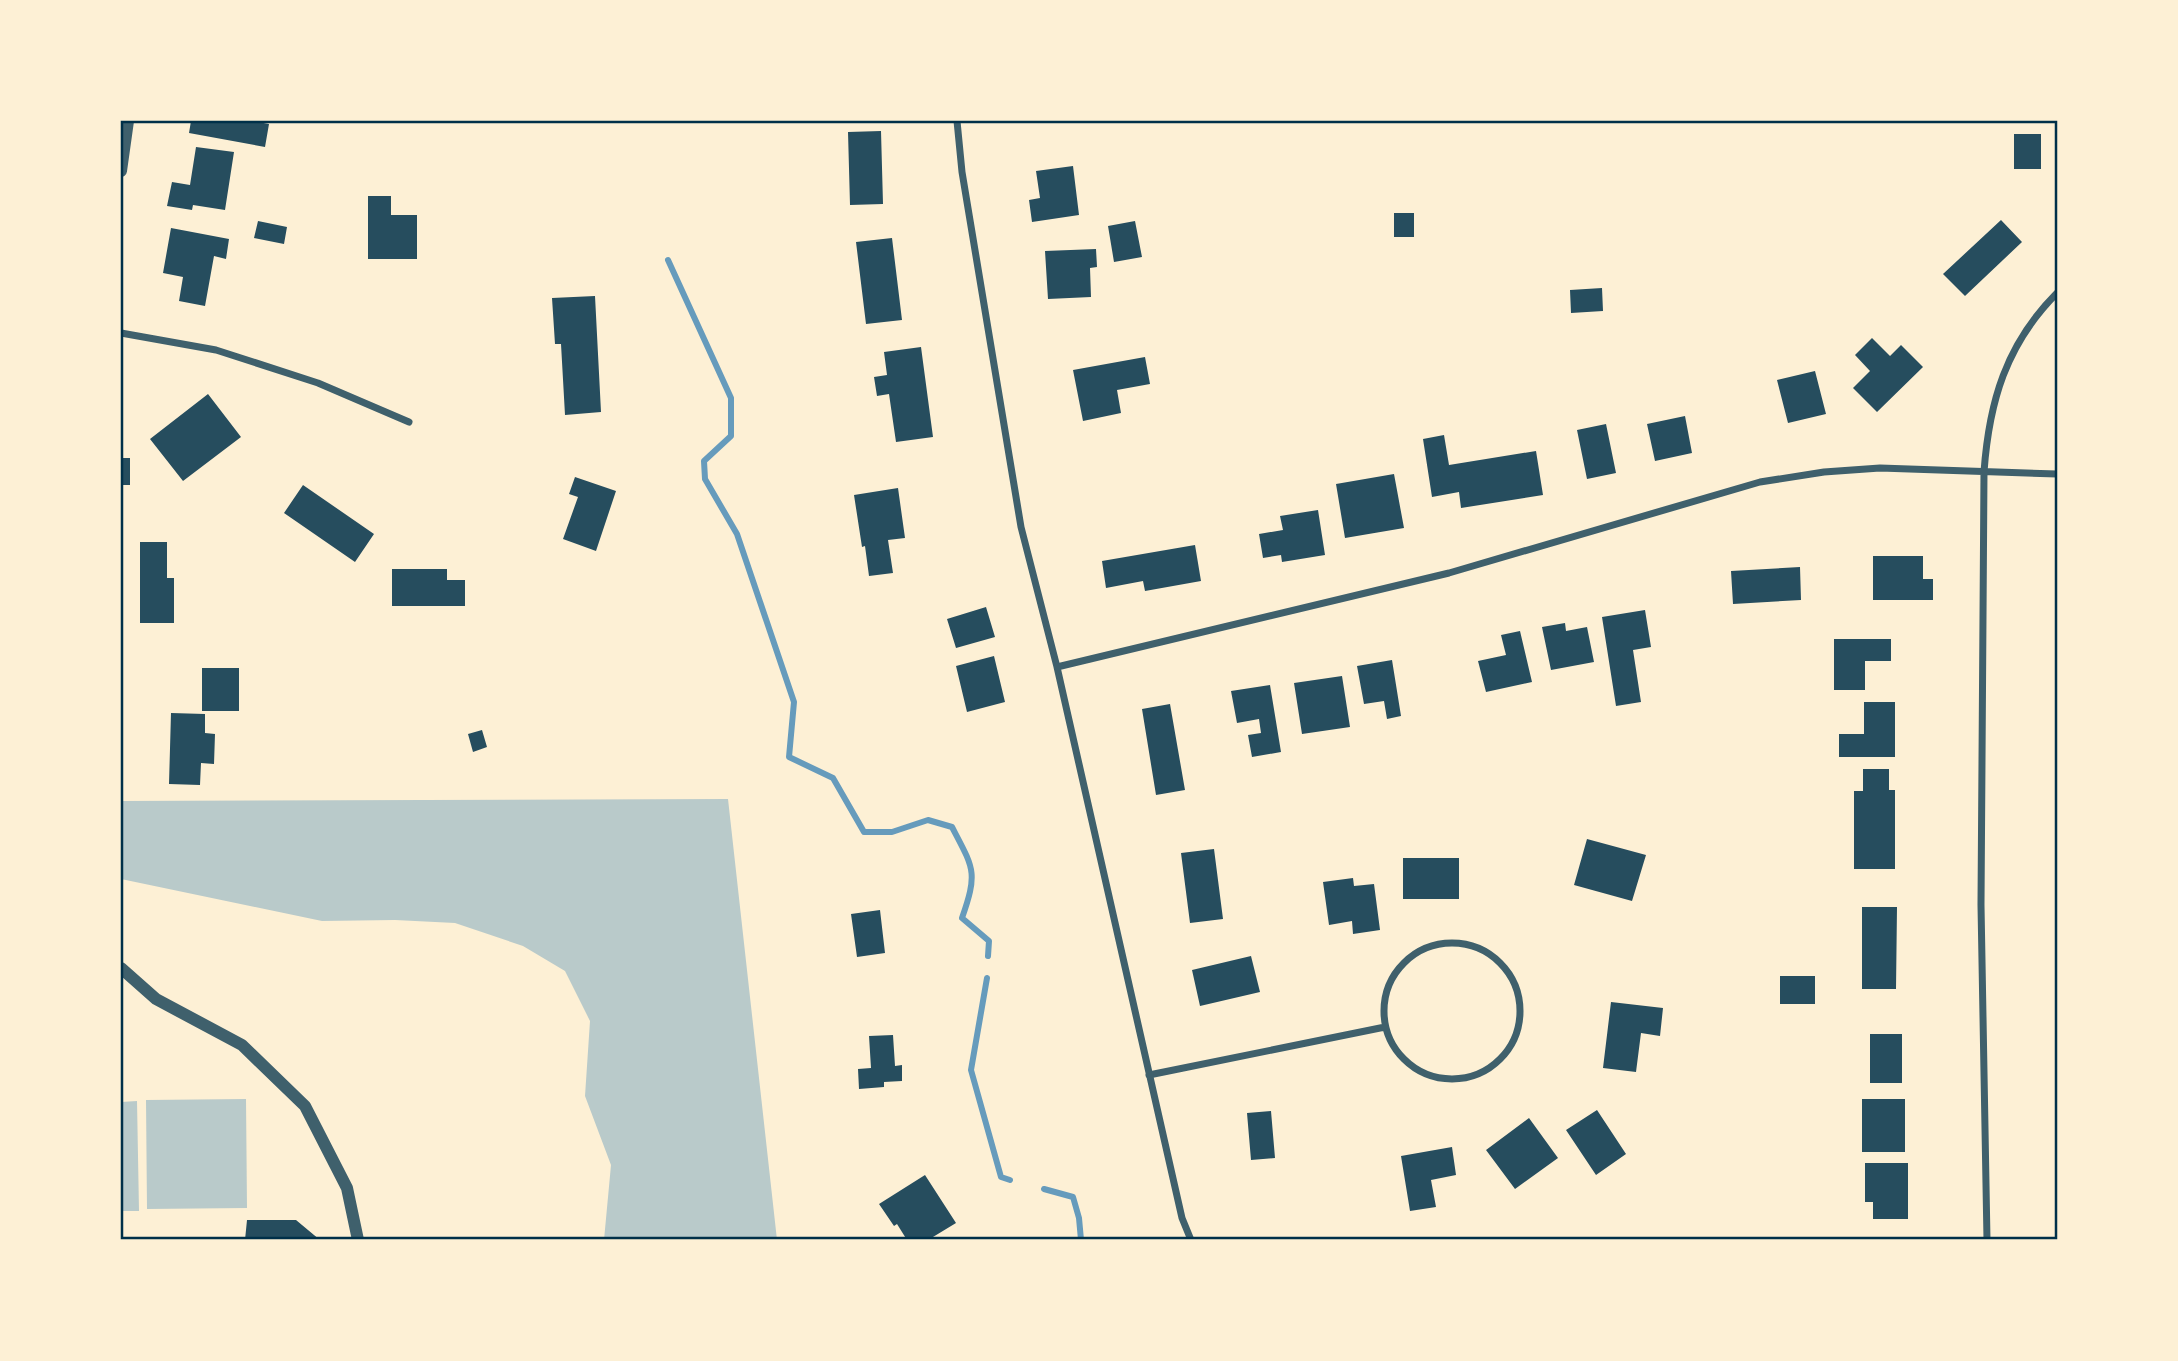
<svg xmlns="http://www.w3.org/2000/svg" width="2178" height="1361" viewBox="0 0 2178 1361" font-family="Ubuntu,sans-serif">
  <rect width="100%" height="100%" fill="#fdf0d5"/>
  <path fill="#b9caca" d="M728,799L777,1240H604L611,1165L585,1096L590,1021L565,971L523,946L455,923L395,920L322,921L121,879V801Z
    M246,1099L247,1208L147,1209L146,1100Z
    M137,1101L139,1211H121V1102Z"/>
  <g fill="none" stroke-linecap="round" stroke-linejoin="round">
    <path stroke="#669bbc" stroke-width="6" d="M668,260L731,398V436L704,461L705,479L737,534L794,702L789,757L833,778L864,832H892L928,820L952,827C974,869 978,872 962,918L989,941L988,956
      M987,978L971,1070L1001,1177L1010,1180
      M1044,1189L1073,1197L1079,1218L1081,1240"/>
  </g>
  <path fill="#264d5e" d="M191,121H252L269,124L265,147L189,133Z
    M881,131L883,204L850,205L848,132Z
    M2014,134H2041V169H2014Z
    M196,147L234,152L225,210L193,205L192,210L167,206L172,182L190,185Z
    M1073,166L1079,215L1032,222L1029,200L1040,198L1036,171Z
    M368,196H391V215H417V259H368Z
    M1394,213H1414V237H1394Z
    M2001,220L2022,242L1965,296L1943,274Z
    M258,221L287,227L284,244L254,238Z
    M1135,221L1142,257L1114,262L1108,226Z
    M171,228L229,239L226,259L214,256L205,306L179,301L183,277L163,273Z
    M892,238L902,320L866,324L856,242Z
    M1096,249L1097,267L1090,268L1091,297L1048,299L1045,251Z
    M1602,288L1603,311L1571,313L1570,290Z
    M595,296L601,412L565,415L561,344H555L552,298Z
    M1872,338L1890,356L1901,345L1923,367L1877,412L1853,388L1870,371L1855,355Z
    M921,347L933,437L896,442L889,394L877,396L874,377L887,375L884,352Z
    M1145,357L1150,384L1117,390L1121,413L1083,421L1073,370Z
    M1815,371L1826,414L1788,423L1777,380Z
    M208,394L241,437L183,481L150,439Z
    M1685,416L1692,453L1655,461L1647,424Z
    M1606,424L1616,473L1587,479L1577,430Z
    M1444,435L1449,465L1536,451L1543,495L1461,508L1459,492L1432,497L1423,439Z
    M121,458H130V485H121Z
    M1394,474L1404,528L1345,538L1336,484Z
    M575,477L616,491L596,551L563,539L578,497L569,494Z
    M303,485L374,534L355,562L284,513Z
    M898,488L905,538L888,540L893,573L869,576L865,546L862,547L854,495Z
    M1318,510L1325,555L1282,562L1281,555L1263,558L1259,534L1283,530L1280,516Z
    M140,542H167V578H174V623H140Z
    M1195,545L1201,581L1145,591L1143,581L1106,588L1102,561Z
    M1873,556H1923V579H1933V600H1873Z
    M1800,567L1801,600L1733,604L1731,571Z
    M392,569H447V580H465V606H392Z
    M986,607L995,637L956,648L947,619Z
    M1645,610L1651,647L1633,650L1641,702L1616,706L1602,617Z
    M1565,623L1566,631L1587,627L1594,662L1551,670L1542,627Z
    M1520,631L1532,682L1486,692L1478,661L1506,655L1501,635Z
    M1834,639H1891V661H1865V690H1834Z
    M994,656L1005,702L967,712L956,666Z
    M1392,660L1401,716L1387,719L1384,701L1364,704L1357,666Z
    M202,668H239V711H202Z
    M1342,676L1350,727L1302,734L1294,683Z
    M1270,685L1281,752L1252,757L1248,735L1261,733L1259,719L1237,723L1231,691Z
    M1864,702H1895V757H1839V734H1864Z
    M1170,704L1185,790L1156,795L1142,709Z
    M171,713L205,714V733L215,734L214,764L201,763L200,785L169,784Z
    M482,730L487,747L473,752L468,734Z
    M1863,769H1889V790H1895V869H1854V791H1863Z
    M1587,839L1646,855L1632,901L1574,885Z
    M1214,849L1223,919L1190,923L1181,853Z
    M1403,858H1459V899H1403Z
    M1353,878L1354,886L1374,884L1380,930L1353,934L1352,921L1329,925L1323,882Z
    M1862,907H1897L1896,989H1862Z
    M880,910L885,953L857,957L851,914Z
    M1251,956L1260,992L1200,1006L1192,970Z
    M1780,976H1815V1004H1780Z
    M1611,1002L1663,1008L1660,1036L1641,1033L1636,1072L1603,1068Z
    M1870,1034H1902V1083H1870Z
    M893,1035L895,1066L902,1065V1081L884,1082V1087L859,1089L858,1069L871,1068L869,1036Z
    M1862,1099H1905V1152H1862Z
    M1597,1110L1626,1154L1596,1175L1566,1130Z
    M1271,1111L1275,1158L1251,1160L1247,1113Z
    M1529,1118L1558,1158L1515,1189L1486,1150Z
    M1452,1147L1456,1175L1431,1180L1436,1207L1410,1211L1401,1156Z
    M1865,1163H1908V1219H1873V1202H1865Z
    M925,1175L956,1223L928,1240H907L897,1224L894,1226L879,1204Z
    M247,1220H296L320,1240H245Z"/>
  <g fill="none" stroke-linecap="round" stroke-linejoin="round">
    <path stroke="#3f606c" stroke-width="7" d="M957,121L962,172L1021,527L1057,667L1182,1218L1191,1240
      M121,333L216,350L318,383L409,422
      M1057,667L1449,573L1760,482L1824,472L1880,468L2057,474
      M1384 1011a68 68 0 1 1 136 0a68 68 0 1 1-136 0Z
      M1149,1075L1385,1027
      M1987,1240L1981,905L1984,472C1989,402 2006,344 2057,293"/>
    <path stroke="#3f606c" stroke-width="12" d="M121,171L128,121
      M121,968L156,999L242,1045L305,1106L347,1188L358,1240"/>
  </g>
  <rect width="2178" height="1361" fill="none" stroke="#fdf0d5" stroke-width="245"/>
  <rect x="122" y="122" width="1934" height="1116" fill="none" stroke="#003049" stroke-width="2.5"/>
</svg>
